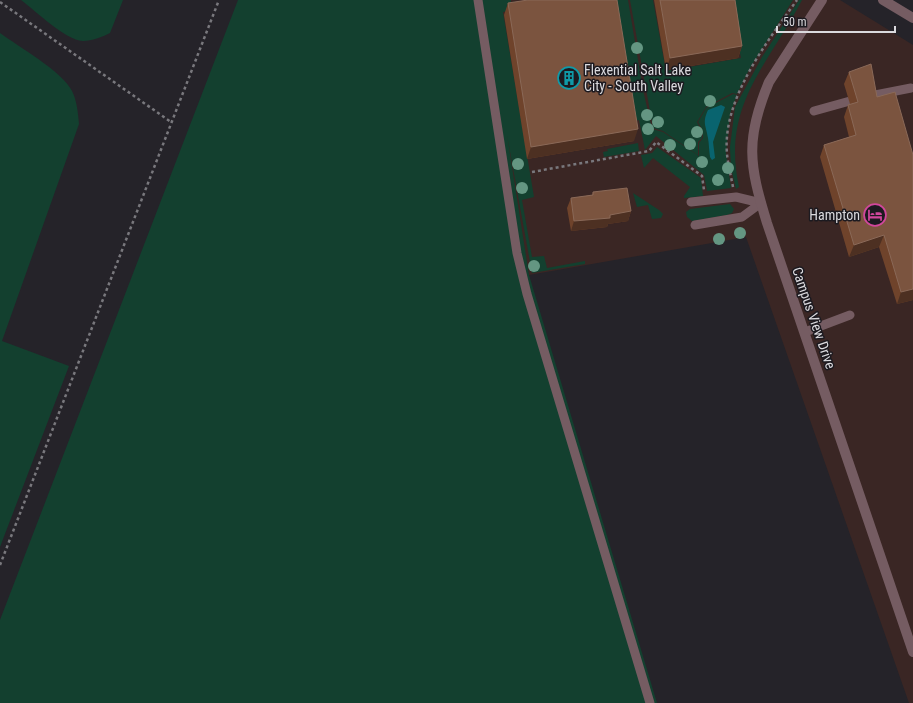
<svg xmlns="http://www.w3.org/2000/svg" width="913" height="703" viewBox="0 0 913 703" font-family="'Roboto Condensed',sans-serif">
  <rect width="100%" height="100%" fill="#252329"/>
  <path fill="#3a2624" d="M480,0H840L913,45V703H909L746,237L529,275Z"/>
  <path fill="#13402f" d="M21,0H123L110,33C102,37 92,41 83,41C65,40 36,11 21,0Z
    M238,0H511V2L573,0L503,12L534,197L522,200L532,257L544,256L547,268L585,261V264L532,273L507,135L529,275L657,703H0V620Z
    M615,0H628L643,90L652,129L663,132L699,156V143L703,138L702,129L698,122L706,108L733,94L737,95L730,114L726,153L731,188L707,191L704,175L656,136L645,150L639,120L635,121Z
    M630,0H653L666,71L741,58L730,0H793L750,68L737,94L732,93L706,107L697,122L701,130L702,138L698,142V155L663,131L653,128Z
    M799,0H802C768,66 721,105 739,187L736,189L731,168L730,147L735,107L762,57Z
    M0,33C19,47 62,71 72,91C77,101 78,113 79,124L2,341L69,366L0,547Z
    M638,143L639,151L604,157L603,152L608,151L607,149Z
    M657,147L701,178L703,196L684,198V196L690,187L653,158L644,168L641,155L652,153Z
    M633,193L659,210L663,214L661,218L652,219L648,205L637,207Z
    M730,204L734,209L732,213L727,215L692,221L687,217L686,212L690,209Z"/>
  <path fill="#09646f" d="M721,105L725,107L713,142L715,158L712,160L710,157C709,150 709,144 708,138C706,125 702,123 708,110Z"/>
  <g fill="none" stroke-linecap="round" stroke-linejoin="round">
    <path stroke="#79787d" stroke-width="2.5" stroke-dasharray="3 3" stroke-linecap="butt" d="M0,2L171,122
      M532,172L649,151L656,142L702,176L704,190
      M733,187C731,176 728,165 727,154C722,99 767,42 797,0
      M0,565L219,0"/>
    <path stroke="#755c62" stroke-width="9" d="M478,0L517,253L527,294L650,703
      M870,96L911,88
      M814,111L850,101
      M691,202L736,197L761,203
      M695,225L742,217L761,203
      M805,332L850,315"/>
    <path stroke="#755c62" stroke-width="10" d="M822,0L769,82C745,139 749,165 767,223L913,652"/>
    <path stroke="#755c62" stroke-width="10" d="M883,0L913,18"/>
  </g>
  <g fill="#649682">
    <circle cx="637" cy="48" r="6"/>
    <circle cx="710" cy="101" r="6"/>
    <circle cx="647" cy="115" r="6"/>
    <circle cx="658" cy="122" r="6"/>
    <circle cx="648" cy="129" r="6"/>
    <circle cx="697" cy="132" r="6"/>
    <circle cx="690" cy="144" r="6"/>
    <circle cx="670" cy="145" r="6"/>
    <circle cx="702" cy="162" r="6"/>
    <circle cx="518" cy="164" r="6"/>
    <circle cx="728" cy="168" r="6"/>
    <circle cx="718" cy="180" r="6"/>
    <circle cx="522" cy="188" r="6"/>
    <circle cx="740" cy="233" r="6"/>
    <circle cx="719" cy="239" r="6"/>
    <circle cx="534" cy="266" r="6"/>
  </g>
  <path fill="#6f432b" d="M654,0H735L742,46L738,58L666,70Z
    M508,3L634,141L527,159L504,15Z
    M849,72L877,97L913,155V300L897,304L879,247L849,257L820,157L824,145L849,137L844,117L848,105L850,104L844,84Z
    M593,192L631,211L628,221L608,224L607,227L571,231L567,208L571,198L592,195Z"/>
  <path fill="#4d3022" d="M742,46L738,58L666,70L670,58Z
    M638,129L634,141L527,159L531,147Z
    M631,211L628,221L608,224L607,227L571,231L574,221Z
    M884,235L879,247L849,257L854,245Z
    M913,289V300L897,304L901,292Z"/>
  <path fill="#7b543f" stroke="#8a6958" d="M528,0H617L638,129L531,147L508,3Z
    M660,0H735L742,46L670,58Z
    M871,64L877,97L895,92L913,155V289L901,292L884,235L854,245L824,145L856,135L848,105L858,102L849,72Z
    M627,188L631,211L610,215V218L574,221L571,198L593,195V192Z"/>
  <defs>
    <g id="building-ring" transform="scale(1.15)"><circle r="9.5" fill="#1c1a20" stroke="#0f9aa8" stroke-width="1.5"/><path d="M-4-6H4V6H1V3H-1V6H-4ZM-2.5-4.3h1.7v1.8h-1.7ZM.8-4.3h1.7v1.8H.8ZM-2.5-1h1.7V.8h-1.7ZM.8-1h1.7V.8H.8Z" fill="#0f9aa8"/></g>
    <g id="hotel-ring" transform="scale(1.15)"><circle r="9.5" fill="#1c1a20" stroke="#d1479c" stroke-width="1.5"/><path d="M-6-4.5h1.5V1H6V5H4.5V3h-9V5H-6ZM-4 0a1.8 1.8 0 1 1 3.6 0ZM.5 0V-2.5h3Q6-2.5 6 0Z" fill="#d1479c"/></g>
  </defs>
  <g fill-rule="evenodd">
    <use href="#building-ring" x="569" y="78"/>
    <use href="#hotel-ring" x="875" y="215"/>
  </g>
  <g text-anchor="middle" stroke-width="3" stroke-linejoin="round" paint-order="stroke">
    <g font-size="14" fill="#dbdade" stroke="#1c1a20" text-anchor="start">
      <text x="584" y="75">Flexential Salt Lake<tspan x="584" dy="16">City - South Valley</tspan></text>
      <text x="860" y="220" text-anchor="end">Hampton</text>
    </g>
    <g font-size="14" fill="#dbdade" stroke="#1c1a20">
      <text transform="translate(814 318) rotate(71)" y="5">Campus View Drive</text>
    </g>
  </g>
  <path d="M777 26v6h118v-6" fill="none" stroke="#dbdade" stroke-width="2"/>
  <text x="783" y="26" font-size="12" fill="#dbdade" stroke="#1c1a20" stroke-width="3" paint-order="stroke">50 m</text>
</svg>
